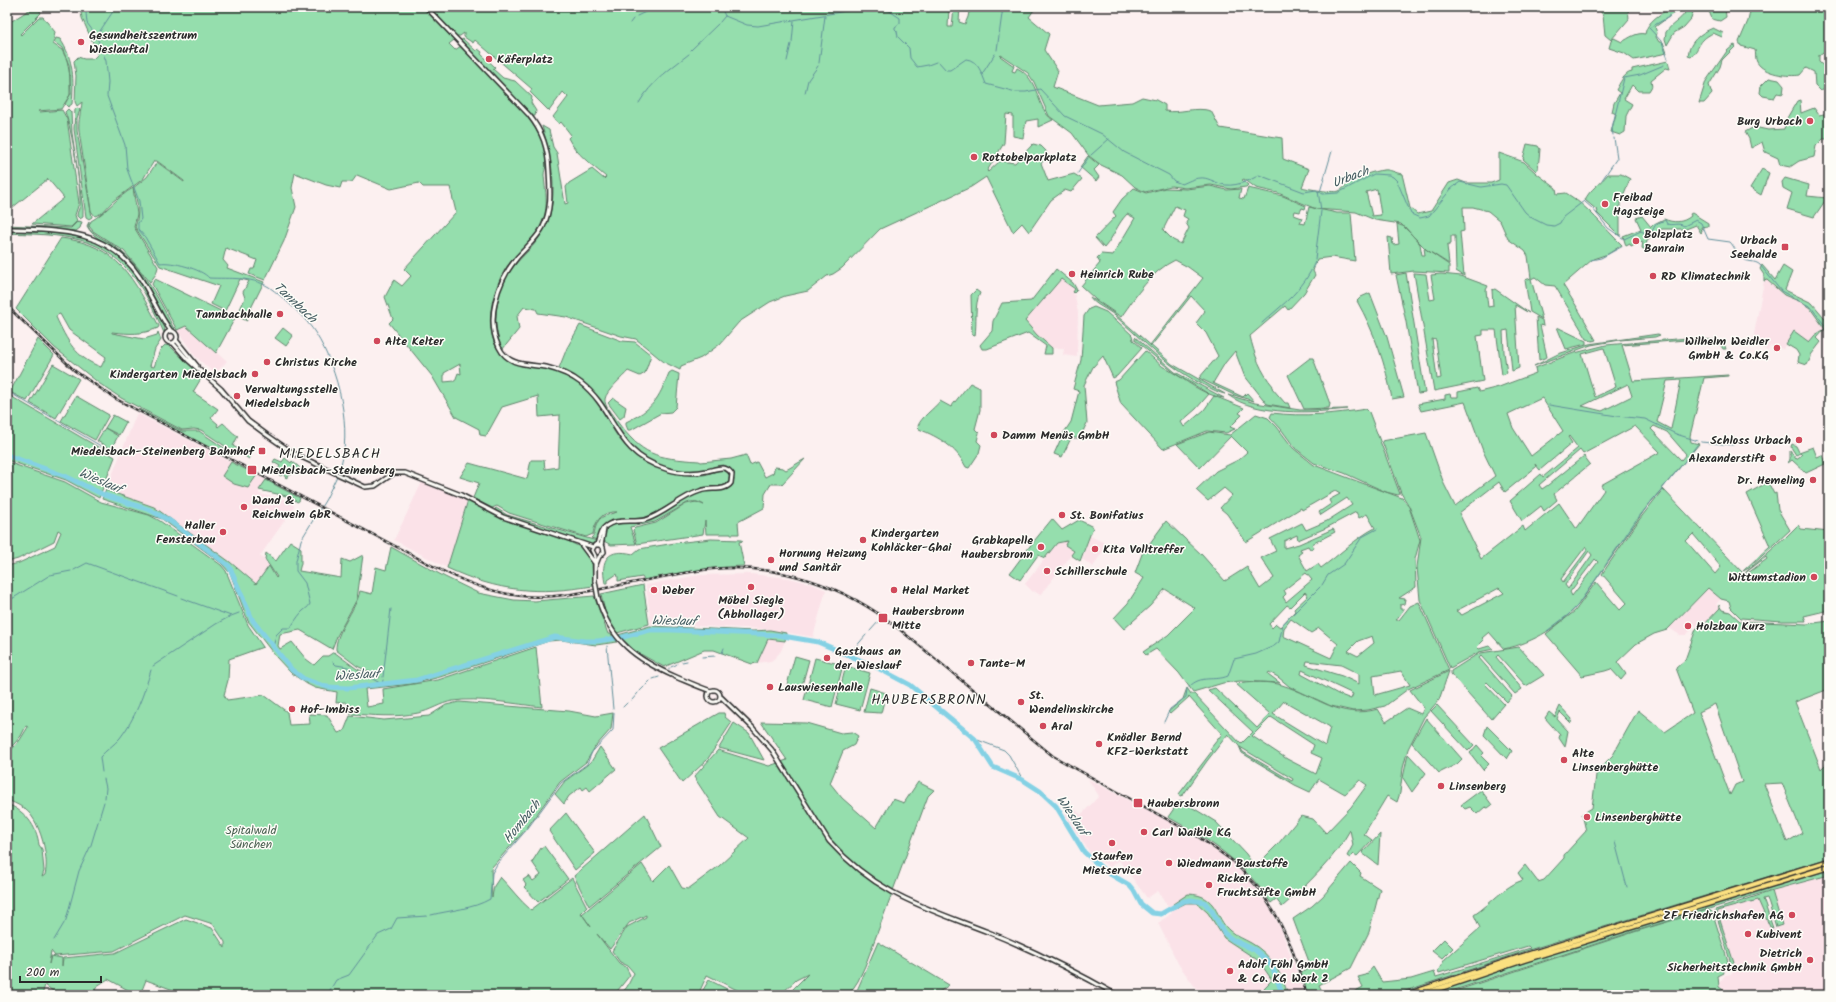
<svg xmlns="http://www.w3.org/2000/svg" width="1836" height="1002" viewBox="0 0 1836 1002" font-family="Kalam,sans-serif">
  <rect width="100%" height="100%" fill="#fcf0f0"/>
  <filter id="ink" filterUnits="userSpaceOnUse"><feTurbulence type="fractalNoise" baseFrequency=".025" numOctaves="2"/><feDisplacementMap in="SourceGraphic" scale="8" xChannelSelector="R" yChannelSelector="G"/><feConvolveMatrix kernelMatrix="1 2 1 2 8 2 1 2 1" color-interpolation-filters="sRGB"/></filter>
  <g filter="url(#ink)">
    <path fill="#fbe2e8" d="M1061,279L1075,289L1073,292L1075,296L1078,313L1077,357L1063,355L1064,349L1052,348L1037,335L1025,321Z
      M1767,280L1784,295L1801,302L1810,308L1825,329L1815,335L1809,342L1794,331L1783,349L1770,345L1768,350L1752,345L1764,281Z
      M186,325L227,361L215,374L195,356L177,330Z
      M137,413L266,480L259,490V494L289,500L293,503L294,507L260,556L270,565L256,584L230,562L154,507L106,490Z
      M422,482L468,501L447,568L394,540Z
      M1090,536L1107,544L1093,567L1082,559Z
      M1068,541L1065,545L1074,552L1040,595L1034,591L1033,592L1025,584L1057,543Z
      M751,574L789,578L809,583L826,590L813,637L764,629L651,624L646,585L699,575Z
      M1708,588L1721,599L1716,604L1720,608L1700,629L1696,625L1686,635H1680L1669,628Z
      M768,639L785,641L781,651L776,657L771,661L757,663Z
      M1088,779L1191,833L1235,864L1258,890L1270,908L1281,929L1305,995H1288L1278,971L1269,957L1261,949L1229,930L1216,908L1194,894L1175,908L1187,903H1197L1208,913L1224,938L1259,961L1272,981L1264,988L1269,995H1201L1179,965L1158,923L1172,913L1158,891L1147,898L1119,860L1110,867L1092,856L1065,815L1072,806L1081,815L1099,796Z
      M1829,875V995H1730L1719,987L1720,982L1725,975L1732,974L1735,968L1717,911L1758,900L1771,929L1782,925L1772,891Z"/>
    <path fill="#95dead" stroke="#60846c" fill-rule="evenodd" d="M38,7L41,13L20,34L21,35L39,17H43L55,32L53,44L62,50L67,60L70,76V95L61,109L38,111L40,112L62,110L67,119L79,203L75,215L77,221L71,227L32,224L64,198L48,179L7,212V24L29,10Z
      M85,7H422L454,40L449,44L455,50L464,44L460,41L463,39L476,51L478,49L482,52L481,54L495,67L493,69L503,78L515,81L532,97L531,103L536,111L535,116L527,117C538,131 547,145 546,164C546,168 544,171 544,175C545,191 549,205 543,220C536,239 520,250 508,265C492,288 482,329 500,353C512,369 530,365 547,369C560,372 572,379 582,386C597,398 605,415 614,431C626,451 645,465 668,471C678,474 690,475 700,475C711,476 719,465 729,474V482L722,486L705,488L694,491L648,517L608,522L601,528L597,540L591,538C595,535 594,531 596,526C599,515 608,515 617,512C602,511 595,521 593,534L586,537L509,513L497,506L492,508L473,498L479,483L460,477L469,463L527,479L531,460H544L545,469L558,467L560,415L539,417L538,396L502,407L486,436L480,435L479,429L456,417L432,376L389,323L393,319L385,297L394,280L402,286L411,276L404,269L456,212L450,187H423L419,183L391,189L357,175L352,182H342L340,188L326,185L295,173L292,188L296,207L284,241L265,280L249,274L251,269H254L257,260L226,248L223,260L228,266L227,268L264,282L246,318L247,321L237,316L245,298L243,292L249,281L240,279L225,311L211,304L219,286L160,266L135,227C140,212 138,203 133,188L147,177L157,162L184,182V181L157,161H154L143,179L112,202L102,213L95,216L91,211L79,131C78,120 81,112 82,102L77,106L75,102L76,76L74,61L78,57L84,59H93L98,54L82,18L81,13ZM460,364L461,374L458,373L455,381L444,382V373Z
      M429,7H949L948,27H952L954,7H960L959,22L965,24L968,17L970,7H1036L1029,17L1049,34L1044,50L1058,71L1053,87L1098,105L1132,102L1142,97L1156,100L1165,105V111C1180,114 1195,106 1211,111L1220,128L1282,138L1283,159L1309,169L1302,187C1307,189 1335,193 1339,191C1342,190 1345,186 1349,183C1358,177 1372,171 1384,170C1389,169 1396,173 1402,174L1410,208L1417,214L1431,211L1449,183L1458,180L1466,183H1491L1499,180V153L1524,162L1536,173L1556,188L1557,194L1566,193C1588,206 1604,228 1622,245L1608,254L1593,259L1563,285L1577,307L1596,340L1592,341L1587,339L1555,286L1545,285L1535,277L1531,279L1542,319L1530,312L1525,280L1531,278L1528,256L1525,251L1508,239L1500,221L1488,211L1473,207H1463L1464,231L1460,232L1464,276L1456,271L1455,236H1451V244L1447,246L1449,264L1427,250L1401,224L1375,220L1356,212L1316,209L1278,193L1256,188L1244,179L1242,180L1248,185L1246,187L1231,189L1211,185L1185,188L1171,186L1145,192L1135,187L1122,175L1101,165L1089,156L1072,133L1049,116L1034,82L1028,73L1001,55L1000,56L1014,66L1012,71L1015,72L1017,68C1040,79 1036,109 1053,120L1038,127V119L1026,121L1023,138L1013,136V115L1006,114L1004,143L987,171L988,172L1000,161L1015,163L1033,144L1041,146L1046,151V159L1041,163L1048,181L1074,174L1082,179L1071,192L1065,190L1051,200L1029,232L1022,223L1013,232L986,177L971,187L880,229L842,268L833,274L827,276L808,291L785,296L770,302L739,322L720,344L701,358L681,366L680,370L664,362L636,339L621,336L566,317L538,313L536,309L524,307L517,316L519,329L502,350C491,324 495,288 514,266C523,255 535,246 542,233C561,201 552,159 542,126L549,130L553,147L557,153L565,204L568,203L566,187L569,183L592,169L604,179L606,177C592,165 576,154 568,138L571,135L561,122L559,124L553,117L568,97L563,92L549,111L530,92L532,89L475,40L473,43L464,37V33L460,36H457ZM1377,189L1381,215L1372,216L1366,192Z
      M1597,7H1628L1629,19L1611,40L1605,35L1603,15Z
      M1671,7H1676V9L1678,7H1682L1655,27L1657,33L1656,37L1659,42H1663L1667,53L1634,60L1624,53L1609,48L1611,41L1614,38L1622,42C1629,38 1637,32 1645,34C1647,21 1661,14 1671,7Z
      M1688,7H1698L1693,12L1691,19L1684,27L1674,33L1667,45L1665,39L1666,32C1674,21 1683,20 1688,7Z
      M1703,7H1725L1726,17L1720,21L1712,19L1709,11Z
      M1751,7H1829V48L1819,55V62L1827,69L1826,89L1820,91L1815,86L1814,72L1806,68L1800,75C1789,77 1763,74 1757,62C1755,59 1756,53 1755,50L1741,46L1739,42L1748,21Z
      M1713,28L1723,33L1722,37L1713,33C1697,41 1701,47 1691,57L1688,56C1689,42 1700,33 1713,28Z
      M56,38L60,39C74,59 74,81 72,104L68,107L65,104L71,93L69,65L62,48L54,42Z
      M1734,45L1736,46L1722,60L1720,67L1709,85L1712,94L1704,103H1699L1706,81L1727,51Z
      M1668,61L1670,69L1666,68L1651,80L1652,86L1649,91H1638L1632,85L1624,99L1632,104L1626,116L1625,132L1620,135L1611,132L1616,114L1612,112L1614,103L1620,93L1616,90C1620,83 1624,73 1632,72V69Z
      M1769,78L1779,80L1784,86L1783,94L1777,93L1774,98L1763,96L1760,93L1761,86Z
      M1800,100L1801,113L1814,108L1819,115L1829,113V139H1823L1816,146L1814,157L1799,161L1790,167L1780,165L1778,158L1765,152L1762,142L1751,148L1749,139L1745,132L1754,127L1768,130L1784,129L1787,118L1797,101Z
      M78,108L80,110L77,118V131L92,217L89,219L86,217L74,129L75,109Z
      M68,109L71,112L72,133L83,209V217L80,219L77,216C77,211 80,209 80,204C81,186 72,129 65,112Z
      M1527,144L1538,146L1540,149L1538,169L1536,171L1523,159Z
      M1088,156L1099,165L1094,170L1099,177L1096,181L1080,167Z
      M1762,169L1769,173L1761,195L1750,188Z
      M1608,174H1621L1630,179L1620,203V236L1597,213L1598,211L1585,200C1589,190 1601,183 1608,174Z
      M1785,178L1809,185L1807,196L1827,198L1814,217L1787,209L1792,193L1783,188L1782,182Z
      M1210,186L1227,190L1241,189L1239,198L1244,199L1248,188L1283,196L1306,206L1305,209L1302,208L1300,212L1295,211L1294,215L1302,218L1300,223L1305,224L1309,207L1337,213H1351L1355,261L1332,257L1317,259L1313,271L1315,275L1304,293L1288,310L1285,306L1250,336C1254,354 1261,372 1273,386L1272,388L1285,403H1288L1290,408L1267,404L1244,375L1235,351L1225,363L1213,383L1243,397L1247,393L1254,401L1234,395L1199,378L1218,356L1206,333L1196,323L1205,311L1191,296L1151,346L1150,345L1203,278L1188,267L1175,260C1150,272 1137,295 1121,317L1096,300L1081,286L1100,263L1097,258L1101,254L1113,255L1135,218L1127,214C1117,224 1114,237 1104,248L1095,238L1116,216L1113,212L1122,199L1134,188L1146,193L1165,188L1186,189ZM1175,206L1185,210L1183,216L1188,219L1186,223L1189,228L1181,244L1173,240L1163,230Z
      M133,188L137,214L134,227L158,267L156,274L150,282L124,251L93,231L89,226L91,221C107,212 117,197 133,188Z
      M1692,213L1708,223V226L1701,227L1702,232L1701,233L1696,225L1686,229H1662L1647,241L1645,250L1642,248L1643,241L1631,246L1630,244L1626,246L1623,236L1641,229L1636,218L1642,216L1651,227L1654,224L1664,219C1673,223 1683,223 1691,216L1690,214Z
      M78,221L82,222L80,228L76,231L7,228V225L71,228Z
      M89,222L88,226L90,230C100,238 112,243 121,251C146,272 161,303 175,331L171,329L168,326C159,303 141,272 123,255C113,246 93,239 87,226Z
      M1397,224L1405,227L1420,244L1422,255H1425L1424,248L1449,265V273L1414,271L1391,274L1388,237L1392,238L1393,245L1399,244Z
      M7,231C51,233 102,230 132,269C145,287 154,309 165,328L164,333C145,289 123,247 71,238C50,234 28,234 7,233Z
      M61,238C119,245 133,279 159,326L158,328C141,335 130,334 112,332V333L144,339L157,335L158,332L161,340L155,349L150,366L154,367L160,350L165,345L170,346L202,377L193,392L218,409L211,418L218,424L217,426L218,427L223,423C230,429 231,432 238,436L233,446L251,456L249,459L236,450L234,452L201,430L194,429L182,430L121,398L100,384L55,348L16,309ZM60,314L69,330L106,357L101,367C76,358 67,341 56,317L57,315Z
      M1762,265L1775,280L1783,266L1792,272L1785,290L1812,303L1829,323V328L1824,330L1817,338L1821,342L1811,355V357L1807,365L1798,362L1799,355L1796,350L1786,344L1794,331L1809,342L1815,335L1825,329L1810,308L1801,302L1784,295L1767,280L1764,281V275L1760,269Z
      M1056,269L1073,283L1077,290L1074,293L1073,292L1075,289L1061,279L1025,321L1037,335L1052,348V354H1044L1046,346L1028,333L987,349H982L980,345L992,331L993,321L1002,303L1031,301Z
      M1406,273L1425,393L1418,394L1406,322L1396,275Z
      M1414,273L1426,274L1430,300L1435,299L1431,275L1441,274L1461,276L1488,286L1486,290L1488,307L1493,306L1492,290L1495,289L1529,313L1515,305L1519,368L1512,371L1508,330L1503,331L1504,352L1507,373L1502,375L1496,330H1483V335L1477,336L1483,381L1434,391ZM1432,339L1436,340L1441,378L1437,379Z
      M155,279L235,318L216,353L186,326L177,330L152,284Z
      M976,290L980,293C974,305 977,322 975,336L972,335L971,295Z
      M1370,293L1387,337L1404,397L1392,399C1386,365 1374,331 1357,301L1361,297Z
      M1090,297L1115,314L1172,364L1225,394C1219,393 1212,389 1206,386C1169,369 1144,341 1114,315C1107,309 1095,305 1090,297Z
      M1094,307L1106,312L1115,320V321H1117L1132,335L1133,340L1142,348L1117,376L1113,378L1103,356L1093,367L1084,385L1087,423L1084,429L1081,438H1071L1062,457L1054,454L1063,434L1071,422L1079,391L1073,389L1081,360L1084,316L1089,309Z
      M1536,317L1542,320L1543,326L1540,325L1547,357L1539,360Z
      M580,325L622,341L635,342L651,355L645,373L640,376L628,371C623,377 606,391 605,399C604,406 612,414 616,420C643,456 655,458 699,461L701,462L731,459L746,455L750,465L757,462L765,477L773,473L775,467L783,468L786,470L805,459L782,484H771L765,494L764,508L738,522L739,534H706L705,521L703,534L637,544L633,530L635,528L656,523L686,504L696,502L704,505C698,501 693,501 687,503L655,522L630,527L636,544L611,545L602,540C603,535 603,530 608,527C618,521 634,525 645,522C666,516 681,497 702,491C716,488 735,497 734,474C731,470 728,466 723,465C717,465 710,469 705,470C686,473 665,470 648,460C620,444 615,417 595,394C585,382 571,375 557,369L559,368L567,348Z
      M1557,327L1586,341V344L1566,349Z
      M283,328L293,336L286,346L275,338Z
      M1658,334L1660,335L1655,337L1620,340L1591,345L1534,366L1558,354L1589,344Z
      M1135,337L1175,372L1224,398C1195,395 1157,358 1135,340Z
      M1688,338L1723,341L1726,349H1723L1719,342L1686,340L1622,345L1633,381L1728,375V376L1704,378L1690,436L1691,442L1699,444L1646,508L1581,601C1563,625 1533,643 1504,649L1489,632L1482,638L1484,640L1477,647L1479,649L1489,646L1493,649L1479,652L1450,668L1420,600L1417,567L1421,537L1409,506L1401,493L1382,441L1426,433L1444,484L1455,506L1495,476L1483,451L1465,402L1421,411L1418,404L1445,399V395L1450,394L1451,397H1458V392L1477,388L1479,392L1499,387L1536,373L1535,368L1571,354L1606,345ZM1604,348L1616,387L1595,397L1582,354ZM1681,380L1671,429H1670L1657,422L1667,381ZM1628,384L1632,396L1602,411L1582,406ZM1542,398L1563,431L1531,456L1513,428L1508,414ZM1635,426L1660,452L1601,485L1604,490L1577,528H1576L1559,503L1525,531L1523,526L1481,559L1459,513L1499,482L1505,492L1536,467L1535,464L1540,470L1572,443L1568,437L1569,436L1578,448L1543,477L1541,474L1510,501L1522,521L1541,506L1544,511L1557,500L1554,494L1590,464L1584,456L1548,485L1542,489L1539,485L1580,450L1583,454ZM1654,426L1667,432L1686,454L1681,460L1651,429ZM1586,546L1588,549L1563,582L1561,579ZM1589,551L1592,555L1568,589L1565,585ZM1595,559L1598,562L1572,596L1570,592ZM1499,588L1504,593L1462,615L1456,611Z
      M38,339L54,355L27,401L10,392Z
      M1145,351L1162,366L1209,394L1196,409L1181,422L1184,427L1204,410L1214,396L1244,408L1239,413L1242,415L1230,427L1235,429L1226,433L1207,431L1163,449L1121,404L1114,382L1119,380Z
      M1310,358H1313L1330,404L1329,408L1304,409L1288,375Z
      M53,364L79,379L56,418L30,403Z
      M672,371L679,374L676,407L671,412L661,413L631,430H628L626,425V422C653,409 658,400 669,373Z
      M970,383L980,388V410L975,429L979,433L977,441L981,445L979,453L969,468L966,467C955,446 940,438 919,429L918,426C921,417 934,409 940,401L951,407Z
      M7,394L115,457L99,498L66,480L7,460Z
      M1228,395L1255,403L1300,410L1347,409C1313,413 1256,416 1228,395Z
      M76,396L109,415L95,440L61,421Z
      M613,398L626,407L624,416L620,419L608,403Z
      M139,409L182,431H199L233,454L232,456L208,447L139,411Z
      M1366,409L1369,412L1400,494L1398,495L1386,492L1344,473L1314,463L1295,448L1281,429L1270,417L1272,413C1303,417 1335,414 1366,409Z
      M1256,414L1268,418L1277,427L1293,448L1314,465L1402,498L1409,507L1420,540L1415,559L1416,587L1399,598L1405,599L1404,604L1400,605V609H1404L1396,620H1399L1410,606L1419,602L1449,670L1408,689L1385,706L1368,710L1353,711L1331,706L1290,687L1278,677L1269,672L1268,674L1280,683L1240,681L1223,683L1193,692L1179,673L1156,649L1146,655L1143,652L1168,635L1195,608L1165,589L1150,606L1124,629L1114,618L1128,603L1144,578L1135,573L1142,554L1166,521L1202,555L1225,581L1247,567L1260,589L1274,578L1261,558L1276,551L1270,539L1302,523L1306,530L1327,521L1352,505L1347,498L1321,515L1319,512L1331,504L1329,500L1340,494L1335,491L1302,510L1301,508L1246,542L1227,514L1220,508L1232,495L1224,488L1208,501L1196,490L1216,471L1238,460L1247,452L1231,436L1200,468L1177,444L1209,432L1230,435ZM1356,512L1359,518L1367,514L1375,528C1356,538 1339,555 1321,568L1318,564L1307,571L1298,555L1302,552L1300,549L1308,546L1310,549L1314,548L1312,544L1335,532L1333,529L1299,544L1284,548V541L1297,535L1298,540L1326,528ZM1306,573L1312,580L1286,602L1283,597L1286,594L1284,590ZM1305,592L1308,596L1294,609L1295,611L1280,627L1276,624L1272,628L1269,624L1287,605L1290,607ZM1291,619L1311,633L1319,628L1338,644L1331,658L1283,636L1284,628ZM1372,636L1374,643L1358,656L1348,651L1358,641ZM1307,661L1341,665L1359,674V684L1342,676L1306,665ZM1302,670L1353,694L1351,699L1338,694L1301,674ZM1401,671L1410,685L1375,695L1373,676Z
      M113,415L126,422L119,435L105,428Z
      M105,428L118,436L111,449L97,441Z
      M1792,444L1796,446L1799,452L1813,447L1817,457L1822,455L1825,464L1806,473L1792,460L1788,463L1790,459V451L1796,459L1802,455L1800,453L1796,455L1791,447Z
      M285,458L291,463L292,461L300,468L286,478L283,474L281,476L271,469L273,467L277,470L280,466L273,462L275,459L282,462Z
      M7,462L65,482L101,502L149,515L160,521L221,565L226,571L248,625L263,647L229,659L228,680L224,695L227,700L264,695L287,712L289,725L310,724L309,714L327,715L338,733L344,731L350,716L384,720L429,716L446,705L459,702L569,711L596,716L613,713L611,729L595,747L586,762L560,782L526,829L491,868L492,897L494,886L500,877C511,888 519,900 531,910L572,878L587,907L581,913L591,927L582,914L642,864L653,881L669,865L682,888L688,889L719,866L749,838L720,817L694,777L718,750L769,766L787,760L761,722L806,723L841,733L852,732L858,736L854,745L843,751L830,783L842,798L876,828L893,799L904,803L918,782L934,790L928,796L865,966L858,981L850,993L851,995H787L808,974L796,980L780,995H747L707,975L698,995H620L627,987L634,973L628,966L620,962L612,951L627,927L646,917V915L629,923L610,949L597,934L619,963L626,967L630,975L614,995H187L146,980L140,995H137L108,979L97,986L93,995H58L45,985L42,995H7V804C25,811 37,826 39,845L42,849L44,871L42,877L45,875C49,859 42,832 33,818C27,808 17,804 7,800V755L20,740L28,727L26,726L21,736L7,752V566L19,563L55,546L61,532L58,530L54,541L18,559L7,562ZM185,915L213,924L225,942V948L212,928L186,919L115,953L63,958L62,966V958L51,956L49,964L51,951L55,956L114,951Z
      M231,462L257,475L248,488L234,484L222,476Z
      M266,480L300,498L299,501L297,502L291,497L259,490Z
      M1768,482L1774,494L1776,493L1778,510L1790,530L1749,568L1743,571L1770,546L1747,494Z
      M1663,489L1742,572L1740,579L1767,559L1766,557L1745,573L1785,538L1798,525L1801,529L1829,532V610L1804,616L1806,621H1782L1741,618L1731,608L1729,601L1721,599L1708,588L1667,630L1654,634L1636,644L1617,662L1626,674L1621,680L1611,669L1605,671L1582,676L1546,634L1575,611L1596,582L1620,610L1627,603L1602,574L1639,520ZM1693,534L1721,567L1715,574L1686,541Z
      M106,490L154,507L230,562L256,584L269,566L276,578L277,577L265,559L266,553L276,561L290,541L301,548V563L299,571L341,578L342,559L350,562L363,555L357,599L337,636L332,649L300,630L280,634L278,646L280,649L292,642L306,659L314,665L323,656H328L334,652L357,669L378,678L380,677L357,666L336,650C335,632 356,610 360,591L372,594L376,567L386,570L391,547L445,577L478,593L514,600L535,601L594,596L608,634H611L617,642L596,645L561,640L549,641L440,677L412,684L365,689L367,707L384,704L383,689L438,680L536,647L542,707C516,704 478,697 453,701C440,703 430,711 418,713C396,718 372,715 350,714L351,706L345,702L336,703L337,692L315,688L307,684L291,673L276,657L248,621L230,573L221,563L162,519L102,499Z
      M468,500L503,518L562,538L582,548L592,563L593,586C537,595 499,592 447,568Z
      M496,508L507,515L597,541L593,544L590,545L506,516L497,512L495,509Z
      M1052,519L1062,530L1079,520L1093,527L1080,561L1071,555L1074,551L1065,545L1067,541L1057,543L1045,558L1038,555L1020,580L1010,573L1030,546Z
      M711,539L741,540L743,541L739,542L744,566C710,567 677,573 644,580L642,577L618,581V577L617,574L608,580V583H605C600,559 608,548 633,554L639,549L675,543Z
      M643,585L649,624L617,633L605,612L601,594Z
      M1719,605L1722,610L1730,612L1740,621L1807,624L1829,621V689L1795,702L1821,769L1829,761V858L1532,949L1393,995H1348L1363,987L1358,977L1366,975L1373,967L1382,982L1411,979L1434,972L1436,977L1530,948L1528,946L1439,973L1438,971L1445,959L1480,928L1474,915C1491,904 1504,886 1523,880L1518,873L1525,865L1538,882L1544,880L1564,858V855L1586,831L1582,814L1592,808L1596,775L1598,770L1613,755L1638,710L1665,732L1693,713L1676,668L1685,660L1696,629L1698,627L1700,629L1720,608ZM1715,704L1742,782L1735,785L1730,795L1699,712ZM1782,783L1802,833L1787,842L1764,784Z
      M650,626L753,631L770,630L786,633L785,641L768,639L757,663L752,664L714,650H704L664,667L635,651L618,635Z
      M1519,647L1544,675L1526,686L1498,655L1496,657L1522,689L1515,694L1481,656L1479,658L1512,696L1507,702L1487,682L1485,684L1504,704L1491,719L1451,674V671L1473,657L1481,653Z
      M795,656L809,660L801,689L787,685Z
      M815,658L843,665L832,707L804,700Z
      M846,666L870,673L860,710L836,704Z
      M1449,671L1439,700L1424,717L1408,749L1403,768L1400,793L1397,802L1387,796L1364,834L1372,840L1357,856L1354,854L1350,858L1347,856L1353,845L1350,830C1335,858 1306,886 1282,907L1276,899L1271,903C1243,861 1211,841 1168,817L1180,800L1216,822L1246,854L1255,867L1278,844L1301,816L1313,819L1326,833L1351,807L1367,785L1360,780L1345,794L1319,779L1310,792L1295,785L1242,753L1239,746L1228,734L1207,761L1183,795L1180,796L1179,794L1212,751L1210,749L1222,734L1189,697L1170,714L1168,712L1183,699L1187,688L1191,694H1194L1241,744L1253,732L1208,690L1215,688L1257,728L1270,714L1236,684C1251,682 1268,681 1282,685C1317,696 1339,720 1378,709L1386,722L1407,708L1421,714L1424,708L1410,690ZM1284,701L1330,727L1325,746L1273,714ZM1271,717L1314,745L1311,753L1322,758L1316,774L1287,759L1252,736ZM1240,747L1293,779L1292,781L1243,752Z
      M870,688L886,693L881,713L864,712Z
      M1437,705L1474,745L1468,751L1431,711Z
      M1560,706L1572,719L1571,723L1560,712L1557,719L1568,731L1565,747L1559,738L1560,735L1545,718L1549,712L1555,717Z
      M719,713H724L725,717L731,722L730,725L707,760L682,783L658,748Z
      M1426,718L1462,759L1457,764L1439,773L1412,743Z
      M734,723L749,733L764,760L719,748Z
      M1487,726L1512,751L1507,759L1484,735Z
      M1477,745L1484,753L1481,756L1489,764L1483,770L1470,753Z
      M600,747L616,769L590,791L587,787L583,790L581,787L569,796L564,804L555,794L565,781L591,762Z
      M1408,754L1426,773L1412,792L1403,778Z
      M1481,790L1492,805L1488,808L1485,807L1477,814L1470,807L1465,809L1461,805Z
      M566,813L595,853L575,870L549,831Z
      M645,814L661,847L589,906L574,876Z
      M1380,834L1378,865L1362,853Z
      M544,846L568,879L538,902L524,887L526,885L523,880L529,876L533,881L541,875L532,862L541,848Z
      M1351,863L1361,873L1360,876L1380,889L1369,932L1351,968L1319,985L1324,995H1308L1301,973L1311,967L1293,919L1312,906L1323,896Z
      M1829,870V875L1762,893L1629,933L1439,995H1425L1584,943Z
      M1772,891L1782,925L1776,927L1767,898L1763,899L1773,928L1770,927L1758,900L1717,911L1734,963L1731,964L1715,910Z
      M1188,894C1219,895 1214,917 1230,931C1236,936 1244,939 1251,943C1271,954 1282,974 1288,995H1277L1276,992L1269,995L1264,988L1272,980L1259,961L1224,938L1208,913L1197,903H1186L1176,908L1173,904Z
      M1707,910L1711,911L1713,914L1728,962L1723,968L1724,973L1718,976L1719,987L1730,995H1443L1634,932Z
      M1444,939L1453,948L1442,959L1432,951Z
      M878,942L949,985L935,995H855Z
      M709,980L739,995H700Z"/>
    <g fill="none" stroke-linecap="round" stroke-linejoin="round">
      <path stroke="#608f9a" stroke-width="1" d="M90,7L86,13L87,23L96,35L106,61L108,82L107,96L125,145L127,169L139,201L141,219L138,223V229L145,237L160,263C171,261 202,269 209,278C230,279 250,276 269,287C282,296 308,320 316,334C338,369 354,431 339,471
        M721,7L725,16L747,25L758,26L852,10H888L900,18V23L895,27V29L897,31L898,37L909,48L910,58L917,67L928,65L936,62
        M637,16L656,7
        M720,22L725,16
        M630,23L633,19
        M98,34L116,7
        M792,42L794,21
        M691,50L718,24
        M997,50L1003,7
        M1668,59L1662,42L1649,28L1669,17V15
        M787,61L791,44
        M938,61L946,70H950L966,59C978,60 982,74 986,84L1016,92H1026L1040,89L1065,116L1102,134L1124,152L1169,175L1174,181L1182,184C1187,182 1194,178 1200,178C1207,177 1214,182 1221,184C1233,188 1250,181 1259,175L1304,192L1316,190L1323,194L1338,193L1374,174L1389,175L1393,177L1397,181L1411,214L1420,218L1429,216L1451,189L1460,182L1481,187L1501,184L1506,185L1525,212L1532,218L1546,225L1554,226L1560,223L1563,217L1584,201L1593,209L1608,228L1624,239L1641,231L1647,234L1651,233L1656,224L1665,220L1667,224C1674,226 1678,222 1684,226L1696,220L1701,223L1708,239L1730,242C1735,247 1736,254 1742,258C1747,263 1755,260 1760,265L1781,291L1811,307L1829,331
        M819,63L825,16
        M982,74L995,54
        M805,93L808,80L818,66
        M639,103C651,82 670,69 689,54
        M1613,135L1612,128L1624,78L1640,75L1664,65
        M1091,155L1109,139
        M1078,173L1088,158
        M1602,180L1617,158L1614,138
        M1318,191L1321,210
        M1320,192L1332,151
        M1315,259L1321,211
        M1591,260L1601,258L1623,246
        M1262,323C1284,303 1304,290 1315,262
        M7,391L111,452
        M1549,405L1617,416L1645,419L1676,434L1698,441
        M1701,442L1733,445
        M1638,518C1657,493 1679,471 1697,445
        M1605,566L1636,520
        M74,570L87,563L178,596
        M1322,585L1328,575L1344,564L1362,537L1377,529
        M181,598L231,616L239,613
        M7,602L50,575L71,571
        M1579,603L1603,569
        M870,631L879,621
        M1547,631L1568,615L1578,605
        M606,640L607,642
        M607,646L613,709
        M273,648L276,635L283,628H291C291,626 301,612 303,611C306,608 308,608 310,604L305,583L296,571V561L301,540L326,499L337,476
        M854,649L866,635
        M722,653L724,648
        M702,657L715,656
        M333,662L336,665L348,667L356,674H363L382,684L383,680
        M682,662L687,661
        M153,666L216,624L231,616
        M674,666L677,664
        M671,667L673,666
        M669,669V668
        M383,677L391,609
        M653,679L659,677
        M646,685L650,681
        M1189,687C1201,674 1214,682 1228,676L1234,659L1256,654L1274,646L1279,642L1283,624L1320,587
        M640,691L644,687
        M632,700L638,693
        M623,707L627,703
        M1164,722L1170,709L1186,697L1187,689
        M975,739L1004,750L1009,755L1023,780
        M102,772L100,757C106,750 114,745 120,738C135,719 144,694 151,670
        M104,779L106,788L105,798
        M1615,842L1627,887
        M431,915C451,910 473,909 490,899L492,873L497,864L528,828L561,783L587,764L592,752L613,730L614,713
        M54,940L66,920L79,871L91,845L104,802
        M327,995L336,980L349,975L378,935L391,929L397,918L427,916"/>
      <path stroke="#84d1e4" stroke-width="5" d="M7,455L65,476L104,495L150,510L170,521L229,566L253,621L292,670L304,679L327,687L348,688L417,680L555,637L585,641H598L623,637L650,630H672L777,635L818,642L876,667L910,685L975,739L993,767L1023,780L1040,791L1056,806L1084,852L1105,871L1129,885L1134,891L1141,904L1152,913L1161,914L1184,901L1191,900L1204,902L1212,911L1224,933L1233,940L1255,950L1268,961L1273,969L1283,995"/>
      <g stroke="#2b2b2b" stroke-width="6">
        <path id="secondary" d="M426,7L529,115C543,132 548,149 549,171C550,190 552,209 543,227C536,240 525,248 516,259C498,281 485,319 499,347C508,366 527,364 546,367C558,370 571,375 581,383C617,411 613,453 666,469C679,473 694,474 707,471C712,470 717,468 722,468C727,468 729,470 732,474L731,483C725,492 710,487 700,491C680,497 665,514 645,520C633,523 616,518 606,526C600,530 599,538 597,545
          M7,229C59,230 107,229 139,276C151,294 158,314 171,331
          M165 337a6 6 0 1 1 12 0a6 6 0 1 1-12 0Z
          M176,340L197,366
          M173,343L188,360L221,389L248,421L267,435L293,453L365,487L375,486L394,473H405L461,495L503,517L593,547
          M580,543L594,562
          M601,546L604,529
          M595,567L599,557L604,552L603,547L599,545H595L592,550L595,556V581
          M598,598C610,641 637,660 676,677C688,682 699,687 711,691
          M708 696a6 6 0 1 1 12 0a6 6 0 1 1-12 0Z
          M721,697L752,727L772,750L829,841C877,895 924,907 988,932C1033,950 1076,972 1117,995"/>
      </g>
      <g stroke="#2b2b2b" stroke-width="7">
        <path id="highway" d="M1406,995L1520,957L1829,861
          M1420,995L1524,960L1829,867"/>
      </g>
      <use href="#secondary" stroke="#fdfcf7" stroke-width="3"/>
      <use href="#highway" stroke="#fbe080" stroke-width="4"/>
      <g stroke="#2b2b2b" stroke-width="2.5">
        <path id="rail" d="M7,306L75,371L116,399L431,565C460,580 488,592 521,596C557,599 591,591 626,584C655,579 683,572 712,569C780,563 845,586 898,628L1053,756L1197,836L1234,862L1260,890L1277,917L1291,946L1307,995"/>
      </g>
      <use href="#rail" stroke="#fdfcf7" stroke-width="1" stroke-dasharray="3" stroke-linecap="butt"/>
      <g stroke="#2b2b2b" stroke-width="6" stroke-linecap="butt">
        <path id="secondary-bridge" d="M595,581L598,598"/>
      </g>
      <use href="#secondary-bridge" stroke="#fdfcf7" stroke-width="3"/>
    </g>
  </g>
  <g fill="#d1495b" stroke="#fdfcf7" stroke-width="1.5">
    <circle cx="81" cy="42" r="4"/>
    <circle cx="489" cy="59" r="4"/>
    <circle cx="1810" cy="121" r="4"/>
    <circle cx="974" cy="157" r="4"/>
    <circle cx="1605" cy="204" r="4"/>
    <circle cx="1636" cy="241" r="4"/>
    <rect x="1781" y="243" width="8" height="8" rx="2"/>
    <circle cx="1072" cy="274" r="4"/>
    <circle cx="1653" cy="276" r="4"/>
    <circle cx="280" cy="314" r="4"/>
    <circle cx="377" cy="341" r="4"/>
    <circle cx="1777" cy="348" r="4"/>
    <circle cx="267" cy="362" r="4"/>
    <circle cx="255" cy="374" r="4"/>
    <circle cx="237" cy="396" r="4"/>
    <circle cx="994" cy="435" r="4"/>
    <circle cx="1799" cy="440" r="4"/>
    <rect x="258" y="447" width="8" height="8" rx="2"/>
    <circle cx="1773" cy="458" r="4"/>
    <rect x="247" y="465" width="10" height="10" rx="2"/>
    <circle cx="1813" cy="480" r="4"/>
    <circle cx="244" cy="507" r="4"/>
    <circle cx="1062" cy="515" r="4"/>
    <circle cx="223" cy="532" r="4"/>
    <circle cx="863" cy="540" r="4"/>
    <circle cx="1041" cy="547" r="4"/>
    <circle cx="1095" cy="549" r="4"/>
    <circle cx="771" cy="560" r="4"/>
    <circle cx="1047" cy="571" r="4"/>
    <circle cx="1814" cy="577" r="4"/>
    <circle cx="751" cy="587" r="4"/>
    <circle cx="654" cy="590" r="4"/>
    <circle cx="894" cy="590" r="4"/>
    <rect x="878" y="613" width="10" height="10" rx="2"/>
    <circle cx="1688" cy="626" r="4"/>
    <circle cx="827" cy="658" r="4"/>
    <circle cx="971" cy="663" r="4"/>
    <circle cx="770" cy="687" r="4"/>
    <circle cx="1021" cy="702" r="4"/>
    <circle cx="292" cy="709" r="4"/>
    <circle cx="1043" cy="726" r="4"/>
    <circle cx="1099" cy="744" r="4"/>
    <circle cx="1564" cy="760" r="4"/>
    <circle cx="1441" cy="786" r="4"/>
    <rect x="1133" y="798" width="10" height="10" rx="2"/>
    <circle cx="1587" cy="817" r="4"/>
    <circle cx="1144" cy="832" r="4"/>
    <circle cx="1112" cy="843" r="4"/>
    <circle cx="1169" cy="863" r="4"/>
    <circle cx="1209" cy="885" r="4"/>
    <circle cx="1792" cy="915" r="4"/>
    <circle cx="1748" cy="934" r="4"/>
    <circle cx="1810" cy="960" r="4"/>
    <circle cx="1230" cy="971" r="4"/>
  </g>
  <g text-anchor="middle" stroke-width="3" stroke-linejoin="round" paint-order="stroke">
    <g font-size="12" font-weight="bold" fill="#2b2b2b" stroke="#fdfcf7" text-anchor="start">
      <text x="89" y="39">Gesundheitszentrum<tspan x="89" dy="14">Wieslauftal</tspan></text>
      <text x="497" y="63">Käferplatz</text>
      <text x="1802" y="125" text-anchor="end">Burg Urbach</text>
      <text x="982" y="161">Rottobelparkplatz</text>
      <text x="1613" y="201">Freibad<tspan x="1613" dy="14">Hagsteige</tspan></text>
      <text x="1644" y="238">Bolzplatz<tspan x="1644" dy="14">Banrain</tspan></text>
      <text x="1777" y="244" text-anchor="end">Urbach<tspan x="1777" dy="14">Seehalde</tspan></text>
      <text x="1080" y="278">Heinrich Rube</text>
      <text x="1661" y="280">RD Klimatechnik</text>
      <text x="272" y="318" text-anchor="end">Tannbachhalle</text>
      <text x="385" y="345">Alte Kelter</text>
      <text x="1769" y="345" text-anchor="end">Wilhelm Weidler<tspan x="1769" dy="14">GmbH &amp; Co.KG</tspan></text>
      <text x="275" y="366">Christus Kirche</text>
      <text x="247" y="378" text-anchor="end">Kindergarten Miedelsbach</text>
      <text x="245" y="393">Verwaltungsstelle<tspan x="245" dy="14">Miedelsbach</tspan></text>
      <text x="1002" y="439">Damm Menüs GmbH</text>
      <text x="1791" y="444" text-anchor="end">Schloss Urbach</text>
      <text x="254" y="455" text-anchor="end">Miedelsbach-Steinenberg Bahnhof</text>
      <text x="1765" y="462" text-anchor="end">Alexanderstift</text>
      <text x="261" y="474">Miedelsbach-Steinenberg</text>
      <text x="1805" y="484" text-anchor="end">Dr. Hemeling</text>
      <text x="252" y="504">Wand &amp;<tspan x="252" dy="14">Reichwein GbR</tspan></text>
      <text x="1070" y="519">St. Bonifatius</text>
      <text x="215" y="529" text-anchor="end">Haller<tspan x="215" dy="14">Fensterbau</tspan></text>
      <text x="871" y="537">Kindergarten<tspan x="871" dy="14">Kohläcker-Ghai</tspan></text>
      <text x="1033" y="544" text-anchor="end">Grabkapelle<tspan x="1033" dy="14">Haubersbronn</tspan></text>
      <text x="1103" y="553">Kita Volltreffer</text>
      <text x="779" y="557">Hornung Heizung<tspan x="779" dy="14">und Sanitär</tspan></text>
      <text x="1055" y="575">Schillerschule</text>
      <text x="1806" y="581" text-anchor="end">Wittumstadion</text>
      <text x="662" y="594">Weber</text>
      <text x="902" y="594">Helal Market</text>
      <text x="751" y="604" text-anchor="middle">Möbel Siegle<tspan x="751" dy="14">(Abhollager)</tspan></text>
      <text x="892" y="615">Haubersbronn<tspan x="892" dy="14">Mitte</tspan></text>
      <text x="1696" y="630">Holzbau Kurz</text>
      <text x="835" y="655">Gasthaus an<tspan x="835" dy="14">der Wieslauf</tspan></text>
      <text x="979" y="667">Tante-M</text>
      <text x="778" y="691">Lauswiesenhalle</text>
      <text x="1029" y="699">St.<tspan x="1029" dy="14">Wendelinskirche</tspan></text>
      <text x="300" y="713">Hof-Imbiss</text>
      <text x="1051" y="730">Aral</text>
      <text x="1107" y="741">Knödler Bernd<tspan x="1107" dy="14">KFZ-Werkstatt</tspan></text>
      <text x="1572" y="757">Alte<tspan x="1572" dy="14">Linsenberghütte</tspan></text>
      <text x="1449" y="790">Linsenberg</text>
      <text x="1147" y="807">Haubersbronn</text>
      <text x="1595" y="821">Linsenberghütte</text>
      <text x="1152" y="836">Carl Waible KG</text>
      <text x="1112" y="860" text-anchor="middle">Staufen<tspan x="1112" dy="14">Mietservice</tspan></text>
      <text x="1177" y="867">Wiedmann Baustoffe</text>
      <text x="1217" y="882">Ricker<tspan x="1217" dy="14">Fruchtsäfte GmbH</tspan></text>
      <text x="1784" y="919" text-anchor="end">ZF Friedrichshafen AG</text>
      <text x="1756" y="938">Kubivent</text>
      <text x="1802" y="957" text-anchor="end">Dietrich<tspan x="1802" dy="14">Sicherheitstechnik GmbH</tspan></text>
      <text x="1238" y="968">Adolf Föhl GmbH<tspan x="1238" dy="14">&amp; Co. KG Werk 2</tspan></text>
    </g>
    <g font-size="12" fill="#4b6152" stroke="#fdfcf7">
      <text x="251" y="834">Spitalwald<tspan x="251" dy="14">Sünchen</tspan></text>
    </g>
    <g font-size="13" font-style="italic" fill="#465d62" stroke="#fdfcf7">
      <text transform="translate(1350 176) rotate(-21)" y="5">Urbach</text>
      <text transform="translate(296 302) rotate(43)" y="5">Tannbach</text>
      <text transform="translate(101 480) rotate(23)" y="5">Wieslauf</text>
      <text transform="translate(674 620) rotate(1)" y="5">Wieslauf</text>
      <text transform="translate(357 674) rotate(-4)" y="5">Wieslauf</text>
      <text transform="translate(1073 815) rotate(56)" y="5">Wieslauf</text>
      <text transform="translate(521 821) rotate(-51)" y="5">Hombach</text>
    </g>
    <g font-size="14" letter-spacing="1" fill="#2b2b2b" stroke="#fdfcf7">
      <text x="330" y="458">MIEDELSBACH</text>
      <text x="929" y="704">HAUBERSBRONN</text>
    </g>
  </g>
  <rect width="1836" height="1002" fill="none" stroke="#fdfcf7" stroke-width="24"/>
  <rect x="12" y="12" width="1812" height="978" fill="none" stroke="#2b2b2b" stroke-width="1.5" filter="url(#ink)"/>
  <path d="M20 976v6h81v-6" fill="none" stroke="#2b2b2b" stroke-width="2"/>
  <text x="26" y="976" font-size="12" fill="#2b2b2b" stroke="#fdfcf7" stroke-width="3" paint-order="stroke">200 m</text>
</svg>
